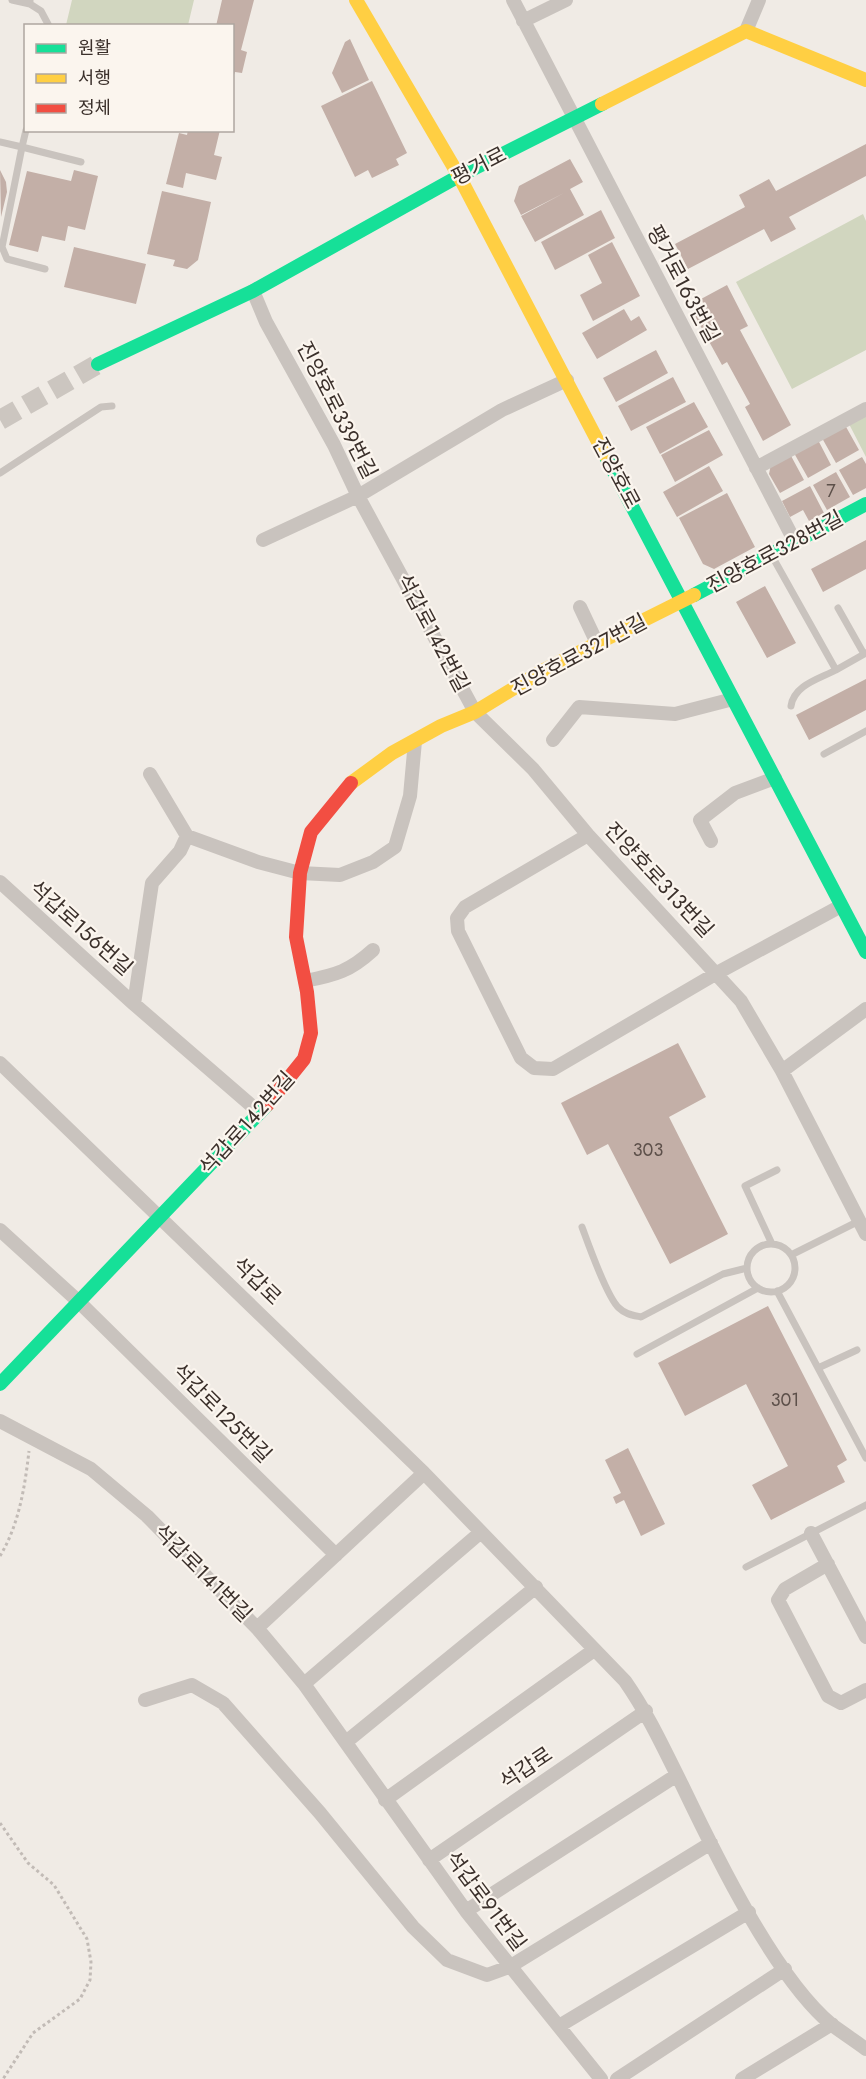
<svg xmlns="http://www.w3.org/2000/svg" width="866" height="2079" viewBox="0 0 866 2079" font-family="Jost,'Noto Sans KR',sans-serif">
  <rect width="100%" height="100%" fill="#f0ebe5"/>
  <path fill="#d1d6bf" d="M72,0H194L188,25H66Z
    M863,214L866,221V350L792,389L736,282Z
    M866,415V457L849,424Z"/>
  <path fill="#c3afa7" d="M222,0H254L241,50L247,52L242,73L235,72L233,77L232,26H216Z
    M350,39L369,80L342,93L332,73L345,42Z
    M372,81L407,153L396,159L399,165L372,178L368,170L355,177L321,106Z
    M188,130H220L214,155L222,157L216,180L186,173L183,188L166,184L179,133L187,135Z
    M866,144V176L789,217L796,229L771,242L764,229L688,269L675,244L745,207L739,195L769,179L776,191Z
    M570,159L583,182L570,189L584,215L535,242L521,216L564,193L521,215L514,201L519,186Z
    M0,170L6,182L7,192L1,217Z
    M74,170L98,176L85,230L68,226L65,241L42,236L38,252L9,245L27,171L71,181Z
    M162,191L211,202L198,260L187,269L173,266L175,260L147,254Z
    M601,210L615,238L555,270L541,242Z
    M612,242L640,296L593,321L580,295L602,283L588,255Z
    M74,247L146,264L136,304L64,287Z
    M727,285L748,326L740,330L791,425L763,441L745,407L750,404L727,362L722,365L695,316L707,310L701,299Z
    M624,309L631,321L639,316L647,330L597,359L582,333Z
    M656,350L668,373L616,402L603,378Z
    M673,377L686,402L631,431L618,406Z
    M694,402L708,427L660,454L646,427Z
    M845,425L859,450L836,463L822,438Z
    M709,430L723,455L675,482L661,455Z
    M818,440L831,465L808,478L794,453Z
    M790,454L804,480L780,493L769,474L771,464Z
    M862,457L866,464V488L853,495L839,470Z
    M709,466L723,491L677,517L663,492Z
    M836,472L850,497L827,510L813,485Z
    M810,486L824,513L809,521L803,510L790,517L782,501Z
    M727,493L755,547L714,569L703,564L679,518Z
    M866,540V569L823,592L811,569Z
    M765,586L796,643L767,658L736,602Z
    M866,679V710L809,740L796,715Z
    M678,1043L706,1097L669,1117L728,1234L670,1264L608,1144L587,1155L561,1103Z
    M768,1306L847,1460L837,1466L845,1482L771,1520L752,1485L788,1466L746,1384L685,1416L658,1363Z
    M628,1448L665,1524L641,1536L624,1500L616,1504L613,1497L621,1493L605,1460Z"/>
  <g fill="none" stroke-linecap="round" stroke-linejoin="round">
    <path stroke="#ccc6c0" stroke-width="20" stroke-dasharray="20 10" stroke-linecap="butt" d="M0,420L98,364"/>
    <path stroke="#c2bbb6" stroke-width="3" stroke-dasharray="3 3" stroke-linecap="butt" d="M0,1556C19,1525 25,1486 29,1451
      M0,1823L28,1863L54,1885L87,1939L91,1962L90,1980L80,1999L33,2033L3,2079"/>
    <path stroke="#c9c3be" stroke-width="7" d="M12,0L30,4V0
      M30,4L41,11L49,26
      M26,130L22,147L81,162
      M0,142L22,147L2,247L7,259L45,269
      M0,473L101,407L112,406
      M772,556L836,670L866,653
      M838,608L864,654
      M791,706C794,685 819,679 836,670
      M824,754L866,731
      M582,1227C588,1243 607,1298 619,1308C625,1314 632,1315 641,1317L723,1274L747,1268
      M772,1244L745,1186L777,1170
      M747 1268a24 24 0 1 1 48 0a24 24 0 1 1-48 0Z
      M791,1255L859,1221
      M777,1291L866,1458
      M637,1354L758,1288
      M818,1368L857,1350
      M746,1567L866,1505"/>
    <path stroke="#c9c3be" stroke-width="14" d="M513,0L795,542
      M523,21L566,0
      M746,31L759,0
      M253,291L266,322L334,445L358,496L475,712L533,769L588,835L741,1001L782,1071L866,1234
      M756,468L866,409
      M263,540L358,496L502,410L567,380
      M580,607L597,643
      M553,740L579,707L675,714L733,699
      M150,774L187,836L258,862L300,873L340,875L373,862L395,847L410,796L415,741
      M588,835L465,907L457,918L458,931L521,1058L534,1068L553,1069L717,973L841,906
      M711,841L700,820L735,793L775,778
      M0,882L134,1004L260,1113
      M305,981C336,975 350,971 373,950
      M134,1004L152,883L180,851L187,836
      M0,1063L424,1473L625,1681C648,1714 664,1749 682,1785C715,1854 775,1978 832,2025C843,2033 855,2041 866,2049
      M782,1071L866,1009
      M0,1230L78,1301L336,1555
      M0,1421L91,1469L147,1516L257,1628L304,1684L466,1911L601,2079
      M811,1533L866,1637
      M828,1564L785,1589L778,1600L828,1696L841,1703L866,1690
      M257,1628L424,1473
      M304,1684L481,1532
      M145,1700L192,1685L223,1703L320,1813L413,1927L447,1960L487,1975L509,1967L711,1843
      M346,1742L536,1587
      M385,1800L594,1650
      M429,1860L646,1711
      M466,1911L677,1775
      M559,2026L749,1912
      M617,2079L785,1969
      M742,2079L832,2024"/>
    <path stroke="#16e098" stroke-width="14" d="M98,364L253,291L459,176L602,104
      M605,455L866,952
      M694,595L866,504
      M0,1384L267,1105"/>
    <path stroke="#ffcf43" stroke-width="14" d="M356,0L459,176L605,455
      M602,104L746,31L866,80
      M351,783L392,753L441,726L475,712L542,671L694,595"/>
    <path stroke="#f24e42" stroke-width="14" d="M267,1105L304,1059L311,1033L307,992L296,937L300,873L311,832L351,783"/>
  </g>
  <g text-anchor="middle" stroke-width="4.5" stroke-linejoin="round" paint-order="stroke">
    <g font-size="18" fill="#5d504a">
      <text x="831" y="497">7</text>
      <text x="648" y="1156">303</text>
      <text x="785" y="1406">301</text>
    </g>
    <g font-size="21" fill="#3b302b" stroke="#fbf5ee">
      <text transform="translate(479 166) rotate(-27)" y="7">평거로</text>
      <text transform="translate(683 284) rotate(62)" y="7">평거로163번길</text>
      <text transform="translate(337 410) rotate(63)" y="7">진양호로339번길</text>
      <text transform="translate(616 473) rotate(62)" y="7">진양호로</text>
      <text transform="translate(775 552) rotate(-28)" y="7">진양호로328번길</text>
      <text transform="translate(433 633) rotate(62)" y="7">석갑로142번길</text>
      <text transform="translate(579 655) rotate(-28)" y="7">진양호로327번길</text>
      <text transform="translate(659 880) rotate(47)" y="7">진양호로313번길</text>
      <text transform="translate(81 928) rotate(42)" y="7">석갑로156번길</text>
      <text transform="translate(247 1123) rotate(-48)" y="7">석갑로142번길</text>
      <text transform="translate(257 1281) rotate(44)" y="7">석갑로</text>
      <text transform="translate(222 1413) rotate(45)" y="7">석갑로125번길</text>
      <text transform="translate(203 1573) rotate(45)" y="7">석갑로141번길</text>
      <text transform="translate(526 1768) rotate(-34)" y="7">석갑로</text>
      <text transform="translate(486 1901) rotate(53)" y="7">석갑로91번길</text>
    </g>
  </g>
  <rect x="24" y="24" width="210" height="108" fill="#fbf5ee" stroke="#aea6a0" stroke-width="1.5"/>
  <rect x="36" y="44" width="30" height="9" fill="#16e098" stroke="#aea6a0" stroke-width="1.5"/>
  <text x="78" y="54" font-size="18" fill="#3b302b">원활</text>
  <rect x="36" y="74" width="30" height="9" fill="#ffcf43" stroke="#aea6a0" stroke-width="1.5"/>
  <text x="78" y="84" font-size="18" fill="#3b302b">서행</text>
  <rect x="36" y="104" width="30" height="9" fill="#f24e42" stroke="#aea6a0" stroke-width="1.5"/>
  <text x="78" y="114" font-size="18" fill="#3b302b">정체</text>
</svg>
